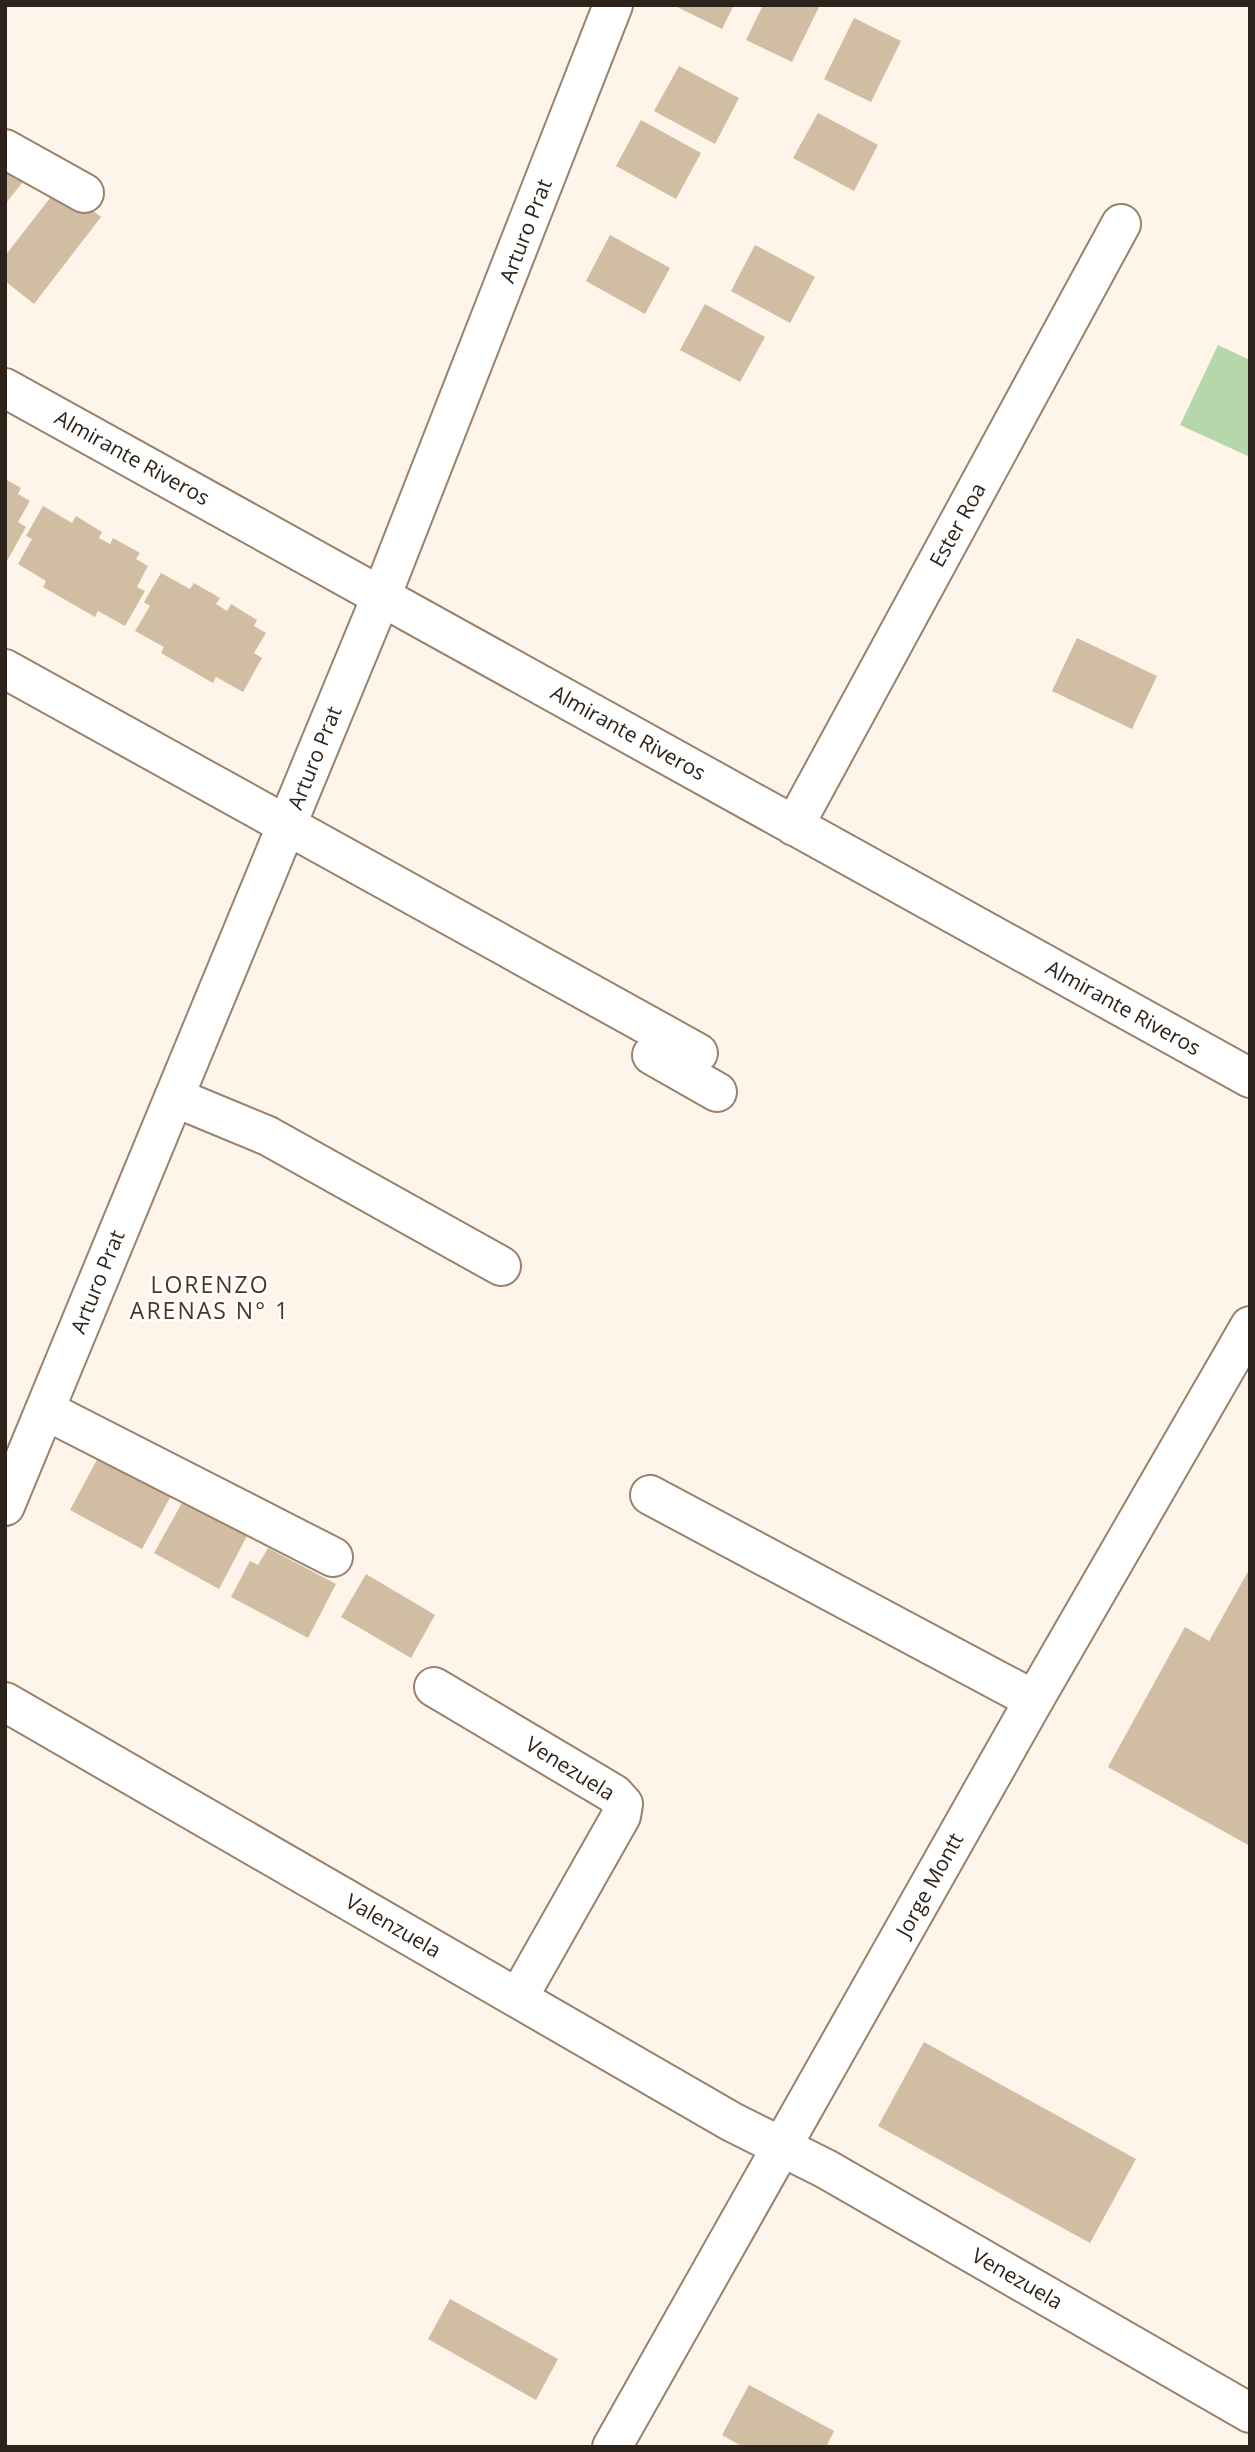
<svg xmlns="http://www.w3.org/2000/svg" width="1255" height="2452" viewBox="0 0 1255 2452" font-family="'Open Sans',sans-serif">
  <rect width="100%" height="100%" fill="#fff4ea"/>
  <path fill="#b6d7a9" d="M1218,345L1250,360V457L1180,425Z"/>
  <path fill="#d1bda1" d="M673,5H734L722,29Z
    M763,5H820L792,62L746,40Z
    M854,18L901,41L871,102L824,79Z
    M679,66L739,98L715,144L654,111Z
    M818,113L878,145L854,191L793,158Z
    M641,120L701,153L676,199L616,166Z
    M5,168L23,182L5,204Z
    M60,185L101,217L34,304L5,281V256Z
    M610,235L670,268L645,314L586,281Z
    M755,245L815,277L790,323L731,291Z
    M705,304L765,337L740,382L680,350Z
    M5,479L21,488L18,494L30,501L18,522L26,527L7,561Z
    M43,506L72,523L76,516L102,532L99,538L110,544L113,538L140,553L136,559L148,566L137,587L145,591L125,626L98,611L95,617L43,587L46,581L18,564L32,539L26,536Z
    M161,573L190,589L194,583L220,598L216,604L227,611L231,604L257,620L254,626L266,633L254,653L262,658L243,692L216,677L213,683L161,653L164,647L135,631L150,606L144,602Z
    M1077,638L1157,676L1132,729L1052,691Z
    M100,1454L172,1494L142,1549L70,1510Z
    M183,1501L247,1536L219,1589L154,1553Z
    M268,1548L336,1584L308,1638L231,1597L250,1561L258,1565Z
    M1250,1568V1846L1108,1767L1185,1627L1209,1641Z
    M366,1574L435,1615L411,1658L341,1617Z
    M924,2042L1136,2159L1090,2243L878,2126Z
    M450,2299L558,2359L536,2400L428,2339Z
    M749,2385L834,2431L826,2447H743L722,2435Z"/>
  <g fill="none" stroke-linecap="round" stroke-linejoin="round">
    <g stroke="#9b816c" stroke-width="42">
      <path id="minor" d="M5,149L84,193
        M5,388L1250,1078
        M5,669L698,1053
        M794,826L1121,224
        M652,1055L717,1092
        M174,1097L268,1136L501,1266
        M45,1410L333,1557
        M650,1495L1034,1700
        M5,1506L381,597L613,5
        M434,1687L614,1794L623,1804L621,1816L518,1998
        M5,1702L732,2122L826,2169L1250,2413
        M612,2447L1034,1700L1250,1326"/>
    </g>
    <use href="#minor" stroke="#fff" stroke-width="38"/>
  </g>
  <g text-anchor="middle" stroke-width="5" stroke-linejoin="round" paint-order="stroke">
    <g font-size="21" fill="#2d231a" stroke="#fff">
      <text transform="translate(526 231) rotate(-69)" y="7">Arturo Prat</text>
      <text transform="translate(132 458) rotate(29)" y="7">Almirante Riveros</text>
      <text transform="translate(958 525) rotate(-61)" y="7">Ester Roa</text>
      <text transform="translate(628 733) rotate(29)" y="7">Almirante Riveros</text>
      <text transform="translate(315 758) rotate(-68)" y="7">Arturo Prat</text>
      <text transform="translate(1123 1008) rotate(29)" y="7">Almirante Riveros</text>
      <text transform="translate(98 1282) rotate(-68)" y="7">Arturo Prat</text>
      <text transform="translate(570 1769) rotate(32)" y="7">Venezuela</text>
      <text transform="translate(930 1885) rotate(-61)" y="7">Jorge Montt</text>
      <text transform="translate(393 1926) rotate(30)" y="7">Valenzuela</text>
      <text transform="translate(1017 2279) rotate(30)" y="7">Venezuela</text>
    </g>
    <g font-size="23" letter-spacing="2" fill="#4c3623" stroke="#fff">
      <text x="210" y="1293">LORENZO<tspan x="210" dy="26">ARENAS N° 1</tspan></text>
    </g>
  </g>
  <rect width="1255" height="2452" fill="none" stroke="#2d231a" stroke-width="14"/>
</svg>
